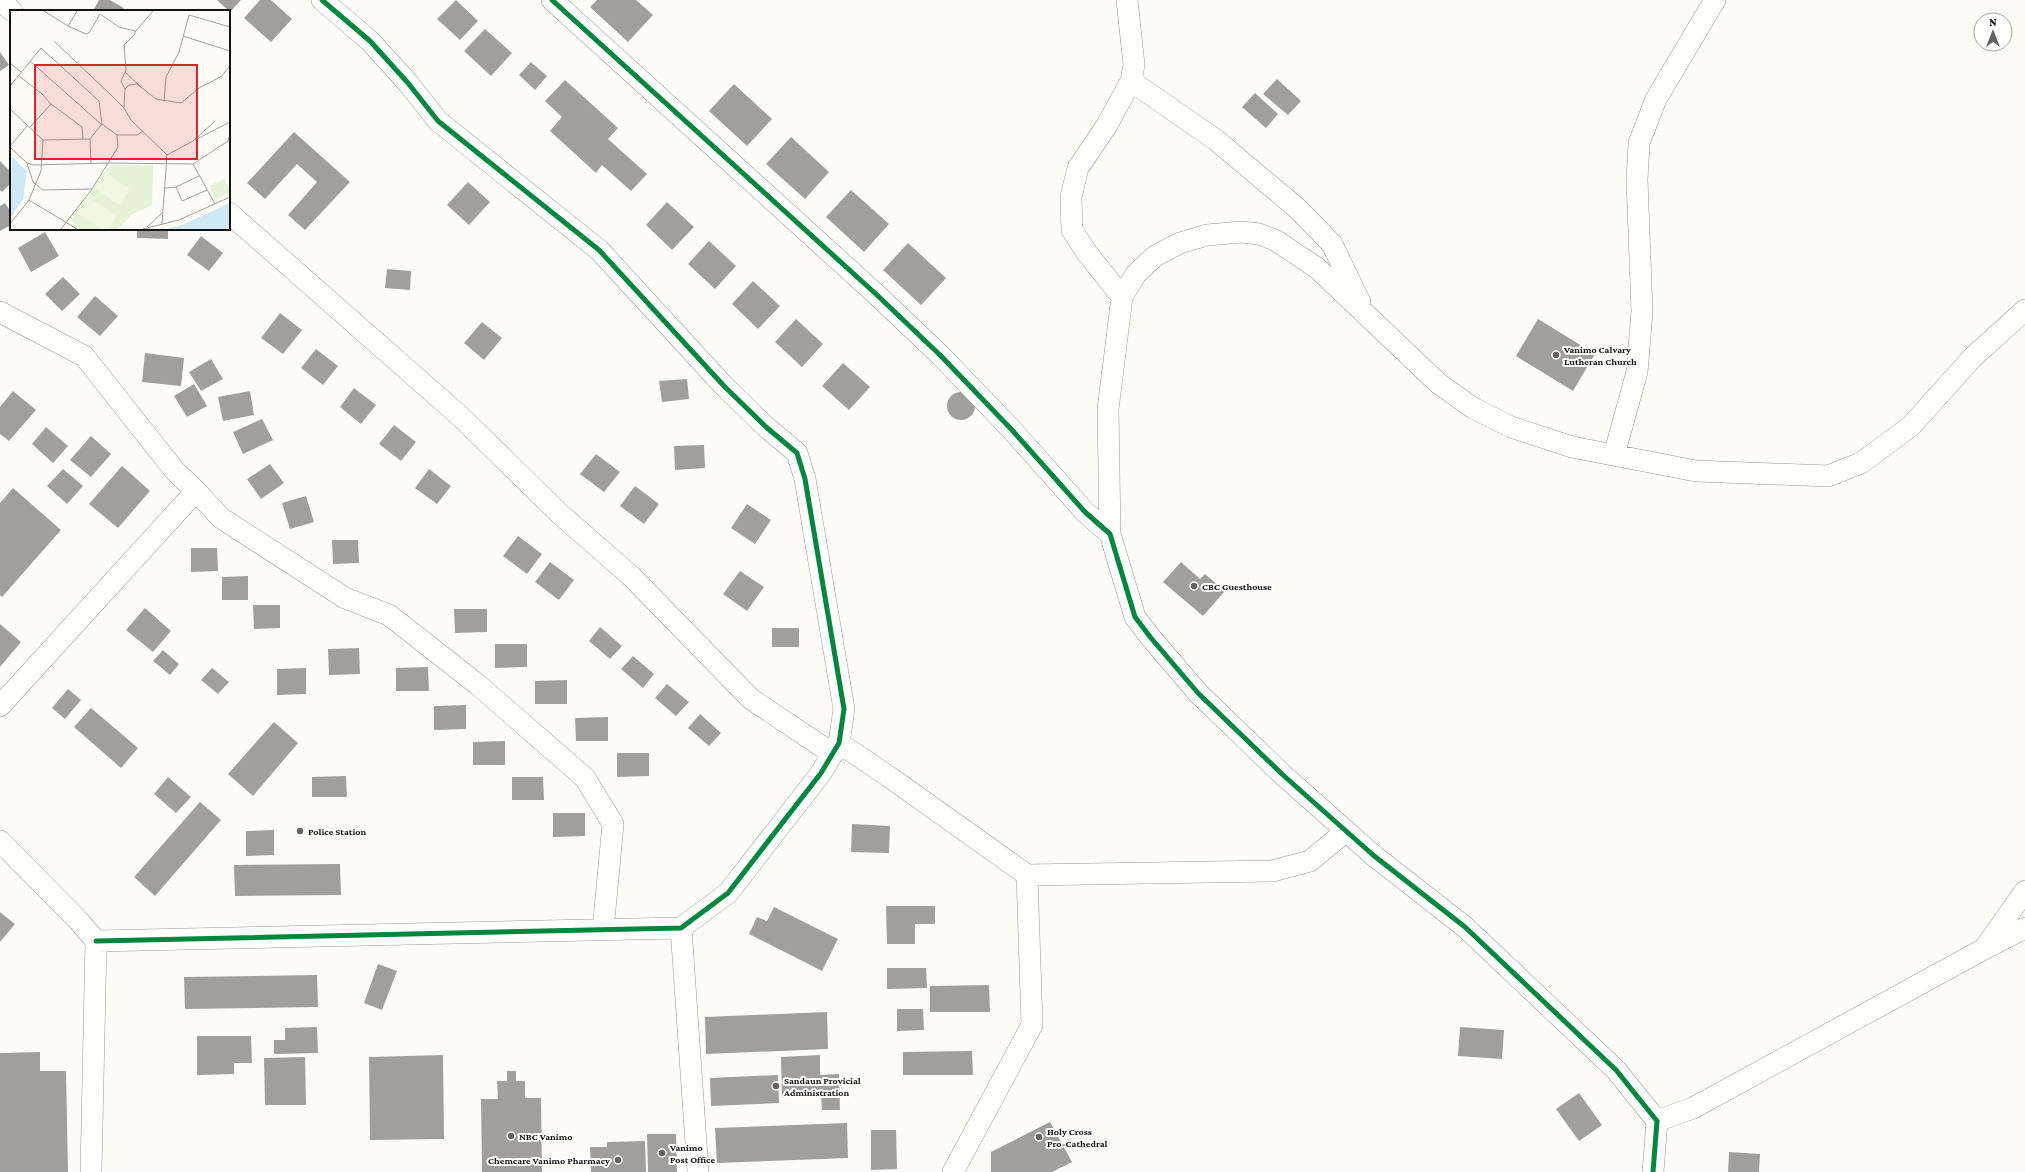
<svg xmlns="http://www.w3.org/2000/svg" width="2025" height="1172" viewBox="0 0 2025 1172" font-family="'Crimson Pro',serif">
  <rect width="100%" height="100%" fill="#fdfcf7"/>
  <path fill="#a19f9c" d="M99,0H110L124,8L122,11H93Z
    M217,0H241L230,12Z
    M260,0H271L292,19L271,42L244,18Z
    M456,0L478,21L460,40L437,19Z
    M597,0H636L653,15L628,42L590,7Z
    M485,29L512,53L491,76L464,51Z
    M0,52L9,65L0,71Z
    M531,62L547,76L535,90L519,75Z
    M1277,79L1301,101L1288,115L1263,94Z
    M565,80L618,128L608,139L647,174L631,191L602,165L596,173L550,131L562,117L545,101Z
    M734,84L772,119L747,146L709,111Z
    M1255,93L1278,114L1266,128L1242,107Z
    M294,132L350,182L305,230L288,215L317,182L297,164L265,199L247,183Z
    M791,137L829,172L805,199L766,164Z
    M0,161L11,172V183L2,192L0,190Z
    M468,182L490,202L469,225L447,205Z
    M851,190L889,224L864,252L826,217Z
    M667,202L694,227L672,250L646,225Z
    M5,203L11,212V225L0,231V206Z
    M137,229H168V239L137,238Z
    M45,232L59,256L31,272L18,248Z
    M201,236L223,253L209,271L187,255Z
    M709,241L736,266L715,289L688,264Z
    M908,243L946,278L921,305L883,270Z
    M387,269L411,271L410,290L385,288Z
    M63,277L80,294L62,311L45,294Z
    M753,281L780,306L758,329L732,304Z
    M95,296L118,316L100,336L77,317Z
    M280,313L302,330L283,354L261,338Z
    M796,319L823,344L802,367L775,342Z
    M1538,319L1595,354L1573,391L1516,356Z
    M482,322L502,338L484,360L464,343Z
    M316,349L338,366L323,385L301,368Z
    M145,353L184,358L181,386L142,382Z
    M211,359L223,379L201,391L189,372Z
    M843,363L870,387L849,410L822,386Z
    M687,379L689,399L662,402L659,381Z
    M194,384L207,406L187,417L174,396Z
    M354,388L376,405L361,424L340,407Z
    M13,391L36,410L9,441L0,434V407Z
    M250,391L254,415L223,421L218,397Z
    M947 406a14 14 0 1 1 28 0a14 14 0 1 1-28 0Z
    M262,419L273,440L243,454L233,432Z
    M394,425L416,442L401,461L379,444Z
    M46,427L68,446L53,463L32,444Z
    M91,436L111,454L91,477L70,460Z
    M704,445L705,468L675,470L674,446Z
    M596,454L620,472L604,492L580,474Z
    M270,464L284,483L261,499L247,479Z
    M122,466L150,491L118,528L89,504Z
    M63,469L83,486L67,504L47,486Z
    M429,469L451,486L437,504L415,488Z
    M635,486L659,504L644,524L620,506Z
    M13,488L61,530L2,597L0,595V503Z
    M306,496L314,522L290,529L282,503Z
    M747,504L771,520L755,544L731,528Z
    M518,536L542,554L527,574L503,556Z
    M332,540H358L359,563L333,564Z
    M191,548H217L218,571L191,572Z
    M550,562L574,580L559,600L535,582Z
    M1181,562L1200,579L1205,574L1225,591L1203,616L1163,582Z
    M740,571L764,587L747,611L723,594Z
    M248,576V600H222V577Z
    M253,605H280V628L254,629Z
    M145,608L171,631L153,652L126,630Z
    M454,609H487V632L455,633Z
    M0,624L21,642L0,667Z
    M600,627L622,646L610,659L589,641Z
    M772,628H799V647H772Z
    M495,644H527V667L495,668Z
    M359,648L360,674L329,675L328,649Z
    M163,650L179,664L170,675L153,661Z
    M633,656L654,674L643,688L621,669Z
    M428,667L429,691H396V668Z
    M212,668L229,682L218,694L201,680Z
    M306,668V694L277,695V669Z
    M567,680V704H535V681Z
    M667,684L689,702L676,716L655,698Z
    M68,689L81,700L65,719L52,708Z
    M466,705V729L434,730V706Z
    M91,708L138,748L121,768L74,727Z
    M700,714L721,733L709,746L688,728Z
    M608,717V741H576L575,718Z
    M274,722L298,743L253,796L228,774Z
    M505,741V765H473V742Z
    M617,753H649V776L617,777Z
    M346,776L347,797H312V777Z
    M168,777L191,797L176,813L154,794Z
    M512,777H543L544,800H512Z
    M200,802L221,820L155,896L134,877Z
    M553,813H585V836L553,837Z
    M852,824L890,826L889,853L851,852Z
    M274,830V855L246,856V831Z
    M340,864L341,895L235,896L234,865Z
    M886,906H935V924H915V944H887Z
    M774,907L838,939L822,971L749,934L757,917L767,921Z
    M0,912L15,924L0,942Z
    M378,964L397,971L382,1010L364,1003Z
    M887,968H926L927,988L887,989Z
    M317,975L318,1007L185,1009L184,977Z
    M989,985L990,1012H930V986Z
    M897,1009H923L924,1030L897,1031Z
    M827,1012L828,1049L706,1054L705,1017Z
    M317,1027L318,1053L274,1054V1040H285V1028Z
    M1460,1027L1504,1030L1502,1059L1458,1056Z
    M197,1036H251L252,1063H234V1074L197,1075Z
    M972,1051L973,1075H903V1052Z
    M40,1052V1071H66L68,1172H0V1053Z
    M443,1055L444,1139L370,1140L369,1057Z
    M820,1055V1075L839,1074L840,1110H822L821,1096L782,1098L781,1057Z
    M305,1057L306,1105H265L264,1058Z
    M507,1071H516V1081H525V1098H541L542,1172H482L481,1099H498L497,1081H507Z
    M778,1075L779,1103L711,1106L710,1078Z
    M1579,1093L1602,1125L1579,1141L1556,1109Z
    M1050,1122L1072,1162L1052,1172H991V1152Z
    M847,1123L848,1158L717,1163L715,1128Z
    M871,1130H896L897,1169L871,1170Z
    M647,1134H676L677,1172H648Z
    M645,1141L646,1172H591L590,1147H607V1142Z
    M1729,1152L1760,1154L1759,1172H1728Z"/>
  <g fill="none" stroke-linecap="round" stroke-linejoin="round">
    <g stroke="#979795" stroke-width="22">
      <path id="minor" d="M0,0L12,11
        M552,0L877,295L941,356L1012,430L1085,512L1110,534L1135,617L1151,638L1198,693L1283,775L1373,855L1465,927L1616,1070L1657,1121L1653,1172
        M1131,81L1216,140L1298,209L1332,244L1360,302
        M229,213L461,417L560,514L631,576L751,699L833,754
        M1122,297L1087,253L1072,230L1071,197L1078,168L1107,125L1131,81L1134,65L1127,0
        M0,312L84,356L175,471L196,491L0,706
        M1614,455L1637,372L1642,311L1637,180L1639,143L1656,99L1715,0
        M196,491L221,518L345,598L389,615L477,684L585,778L613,824L603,930
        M1110,534L1108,409L1122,297L1136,274L1155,256L1180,243L1207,235L1242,232L1259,234L1275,240L1317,268L1438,383L1473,408L1511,427L1572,447L1696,471L1828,476L1861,463L1911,426L1972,358L2025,310
        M839,743L888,776L1027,875L1032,1025L953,1172
        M0,841L77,919L96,941L91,1172
        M1027,875L1272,871L1310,861L1346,831
        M681,928L698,1172
        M96,941L681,928L728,893L821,773L839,743L844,709L805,479L797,453L766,427L724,386L599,250L438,121L408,83L370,41L322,0
        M1986,948L2025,928
        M1657,1121L1693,1108L1984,949L2025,891"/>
    </g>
    <use href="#minor" stroke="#fffffe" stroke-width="21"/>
    <g stroke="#fff" stroke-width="8">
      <path id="cycleway" d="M552,0L877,295L941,356L1012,430L1085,512L1110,534L1135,617L1151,638L1198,693L1283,775L1373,855L1465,927L1616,1070L1657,1121L1653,1172
        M96,941L681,928L728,893L821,773L839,743L844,709L805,479L797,453L766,427L724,386L599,250L438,121L408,83L370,41L322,0"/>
    </g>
    <use href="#cycleway" stroke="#00873e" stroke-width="5"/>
  </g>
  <g fill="#646362" stroke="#fff" stroke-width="1.5">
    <circle cx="1556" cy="355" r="4"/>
    <circle cx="1194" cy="586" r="4"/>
    <circle cx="300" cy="831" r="4"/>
    <circle cx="776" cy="1086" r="4"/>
    <circle cx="511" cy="1136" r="4"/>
    <circle cx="1039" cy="1137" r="4"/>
    <circle cx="662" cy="1153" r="4"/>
    <circle cx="618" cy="1160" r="4"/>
  </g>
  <g text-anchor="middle" stroke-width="4" stroke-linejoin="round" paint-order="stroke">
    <g font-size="10" font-weight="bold" fill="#111" stroke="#fff" text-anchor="start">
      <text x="1564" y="353">Vanimo Calvary<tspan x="1564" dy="12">Lutheran Church</tspan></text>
      <text x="1202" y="590">CBC Guesthouse</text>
      <text x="308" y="835">Police Station</text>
      <text x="784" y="1084">Sandaun Provicial<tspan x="784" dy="12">Administration</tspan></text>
      <text x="1047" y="1135">Holy Cross<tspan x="1047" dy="12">Pro-Cathedral</tspan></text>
      <text x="519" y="1140">NBC Vanimo</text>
      <text x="670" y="1151">Vanimo<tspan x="670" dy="12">Post Office</tspan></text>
      <text x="610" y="1164" text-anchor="end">Chemcare Vanimo Pharmacy</text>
    </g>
  </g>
  <g transform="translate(10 10)">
    <rect width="220" height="220" fill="#fdfcf7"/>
    <path d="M100,155H143L142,195L121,205L108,219H70L63,215L61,209ZM215,169L220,182L205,190L199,176Z" fill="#e7f3d7"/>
    <path d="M96,163L120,179L109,195L85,178ZM78,187L107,206L98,219H92L67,203Z" fill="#f0f6e1"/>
    <path d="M2,147L17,161L13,189L0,209ZM220,193V219H157L172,215Z" fill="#cde8f7"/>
    <path fill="none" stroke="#9f9e9b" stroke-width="1" d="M34,1L58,16M67,1L58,16L76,24L79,23L90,4L109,17L125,21V24L114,35L116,60L111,71L115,79M125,22L143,1M173,26L220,41M44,31L100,84L114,98L121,110L157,145L152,214M20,51L92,115M0,53L11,62M115,62L133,79M9,66L32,84L41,94L20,117M0,76L31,38L89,91L92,114L80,129L33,130M154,92L156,67L169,42L179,5L220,17M41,94L72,117L73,129M114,98L115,79L119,75L127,74L146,89L171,93L189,78L212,66L220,55M0,99L33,130L31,161L19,190L0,214M107,125H127L133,121M80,129L81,153M185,130L220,112M0,136L18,115M0,137L17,153L24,155L99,153L183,154L205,194M157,145L183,131L205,111M17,153L23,172L33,180L82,179M183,154L218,131L219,127M166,177L172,191L197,180M155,178L166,177L189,166M19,190L67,219M137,217L152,203M51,219L82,179L108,137L107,125L92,114M133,219L169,210L220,187"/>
    <path fill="#d62828" fill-opacity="0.15" stroke="#d62828" stroke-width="2" d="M25,55H187V149H25Z"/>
    <rect width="220" height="220" fill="none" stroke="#111" stroke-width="2"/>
  </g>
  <g transform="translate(1993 32)"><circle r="19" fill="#ffffff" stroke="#a0a0a0"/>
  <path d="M0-3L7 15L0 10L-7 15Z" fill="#646362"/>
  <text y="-6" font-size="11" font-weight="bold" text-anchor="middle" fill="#111111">N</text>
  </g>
</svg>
